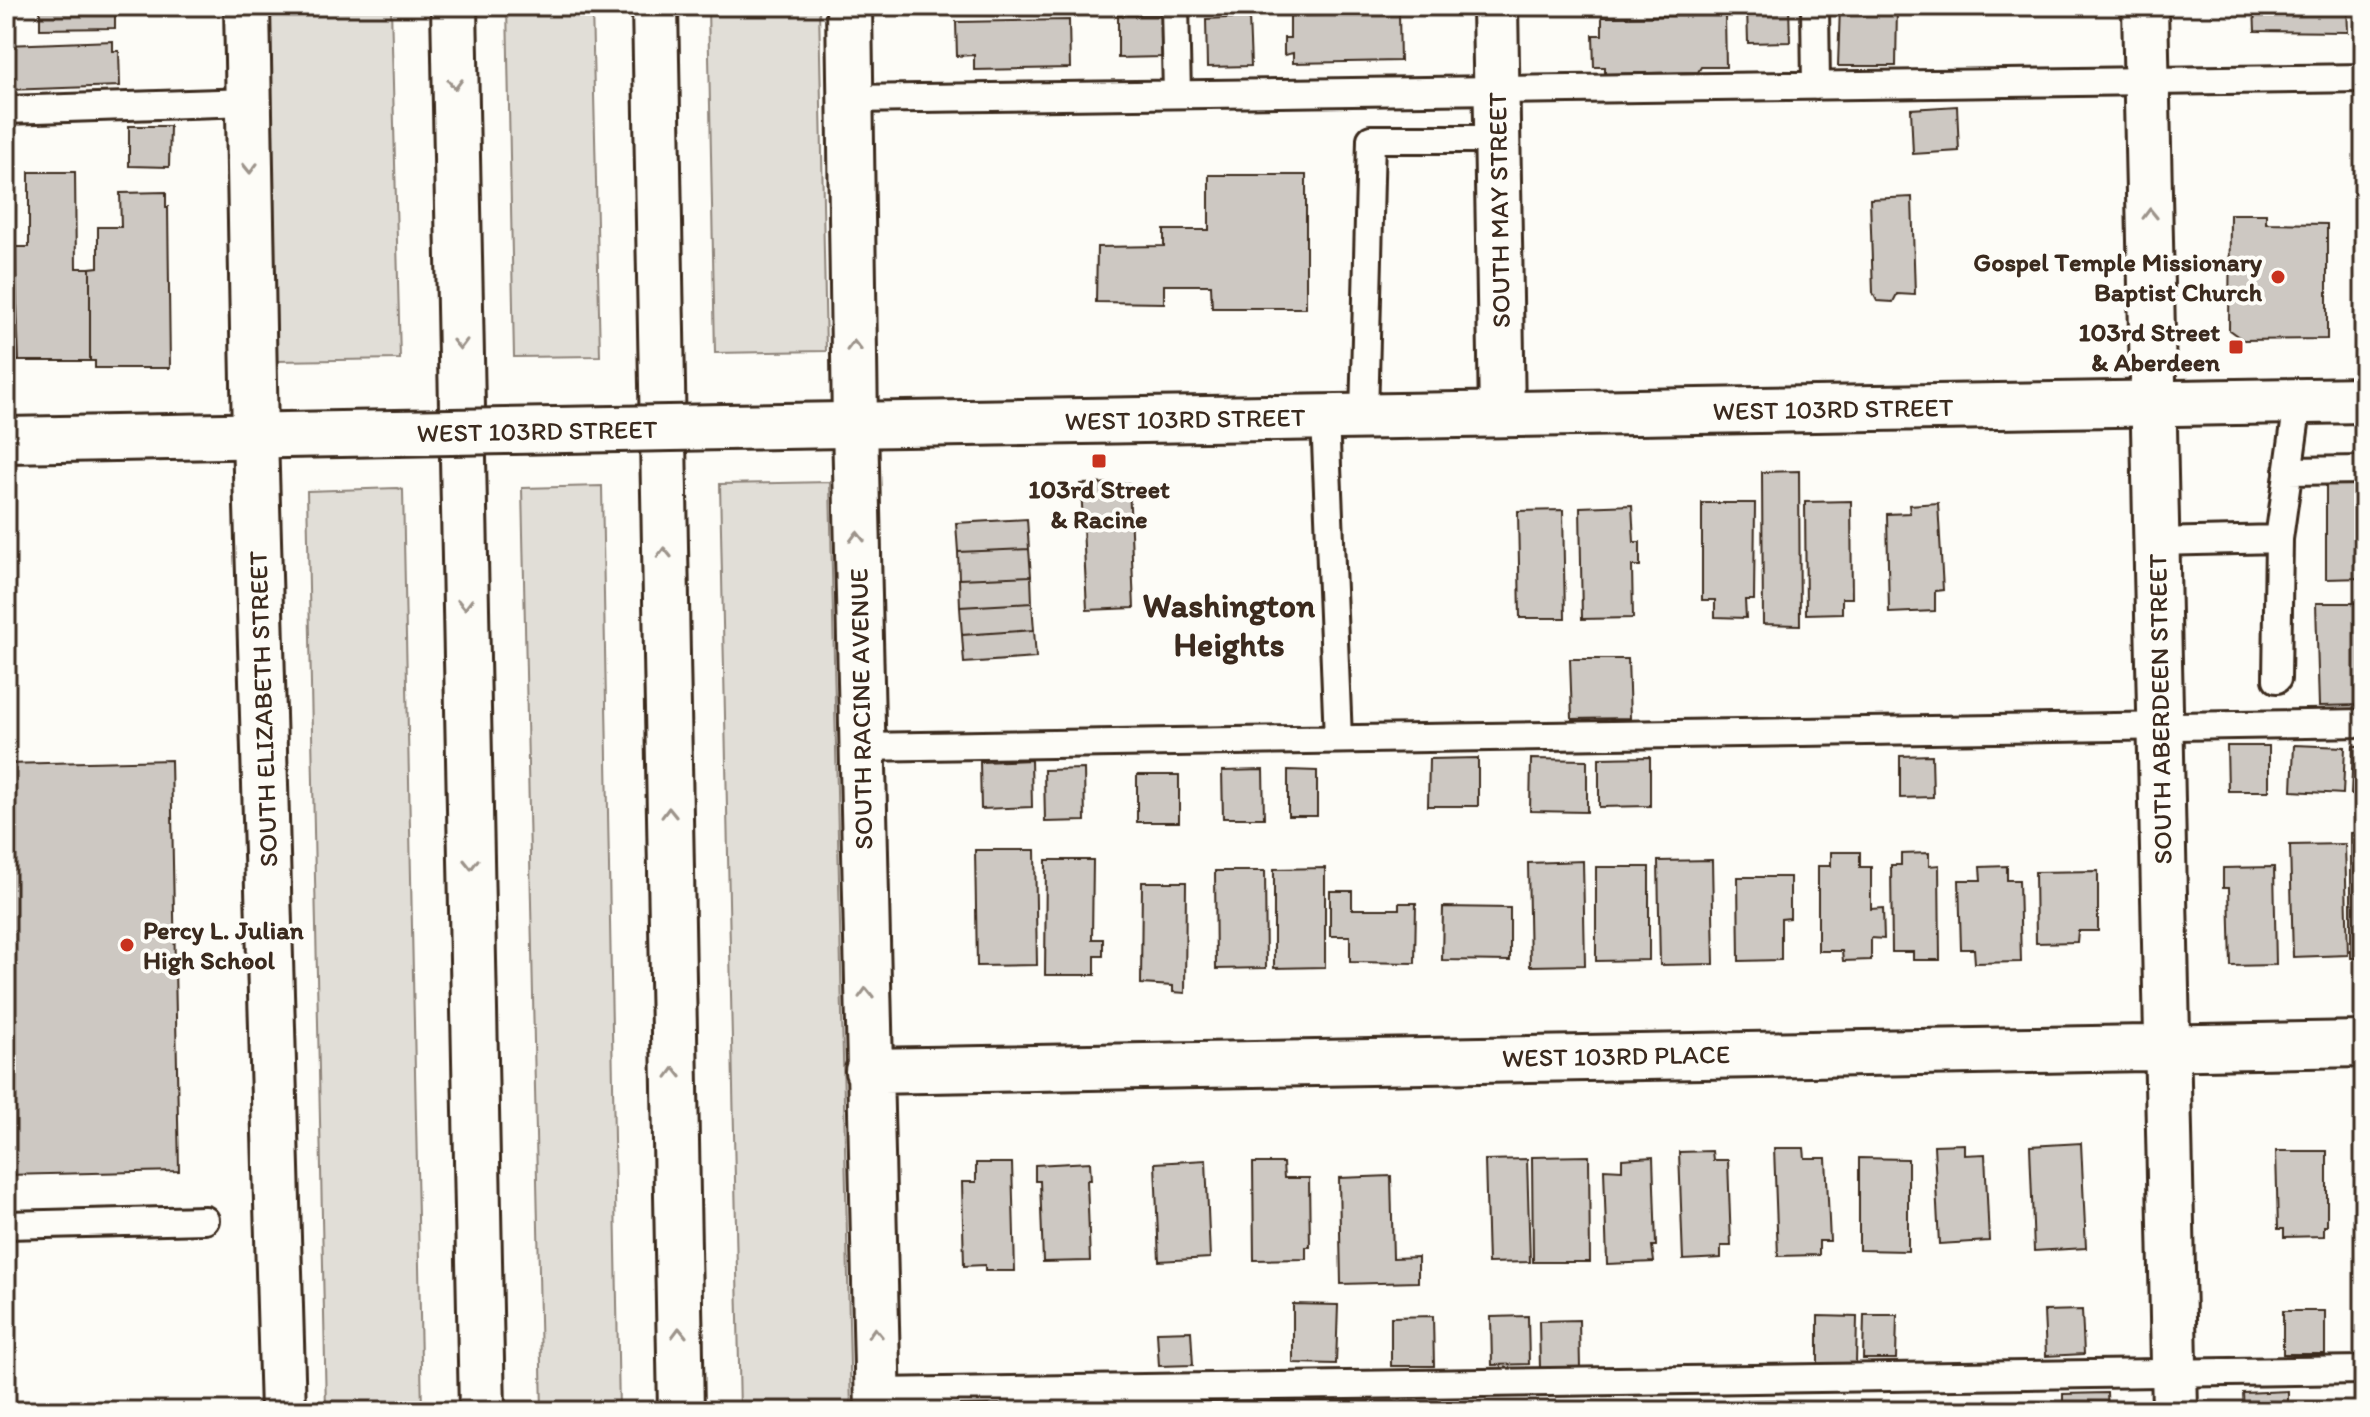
<svg xmlns="http://www.w3.org/2000/svg" width="2370" height="1417" viewBox="0 0 2370 1417" font-family="Itim,sans-serif">
  <rect width="100%" height="100%" fill="#fdfcf7"/>
  <filter id="ink" filterUnits="userSpaceOnUse"><feTurbulence type="fractalNoise" baseFrequency=".0125" numOctaves="2"/><feDisplacementMap in="SourceGraphic" scale="16" xChannelSelector="R" yChannelSelector="G"/><feConvolveMatrix kernelMatrix="1 2 1 2 8 2 1 2 1" color-interpolation-filters="sRGB"/></filter>
  <g filter="url(#ink)">
    <path fill="#e1ded7" stroke="#8e847a" stroke-width="2" d="M270,6H391L400,359L277,361Z
      M507,6H592L600,356L514,357Z
      M708,6H819L826,351L715,353Z
      M830,482L851,1411H740L720,484Z
      M602,486L619,1411H542L522,488Z
      M397,488L403,490L422,1411H326L307,491Z"/>
    <path fill="#cdc8c2" stroke="#3b2a1e" stroke-width="2" d="M40,6H115V28L40,29Z
      M1747,6H1789L1790,42L1748,43Z
      M1840,6L1897,8L1896,66H1838Z
      M2254,6H2347L2348,32L2255,31Z
      M1399,13L1400,61L1293,63V53L1284,55V38H1290V16Z
      M1118,15H1163L1162,57L1118,58Z
      M1725,15L1726,67H1701L1698,72L1605,74V67H1594L1593,35H1602V17Z
      M1249,17L1251,66L1207,67L1206,19Z
      M1069,20L1070,68L974,70V55L957,56L956,22Z
      M113,41V51H119L120,86L6,90V45Z
      M1957,106L1959,151L1913,154L1911,109Z
      M129,126H170L169,167L129,166Z
      M29,172H75L76,268H90V361H19L15,247H29Z
      M1209,175H1306V308H1212L1211,285H1164V303L1096,302L1097,247L1164,246V230H1209Z
      M166,192V207H168L170,368H95V361H90V268L98,267V227H121L120,193Z
      M1912,197L1915,295L1897,294L1893,302L1877,301L1873,293L1870,199Z
      M2230,214H2266V223L2327,224V339L2243,340L2229,330Z
      M6,247H15L19,361H6Z
      M1799,471L1800,625L1763,624L1762,472Z
      M2326,482H2364V578L2326,579Z
      M1129,483L1134,608L1087,610L1081,484Z
      M1851,501L1852,598H1842V613L1806,614L1805,502Z
      M1702,503H1755L1754,600H1745L1746,618L1715,617V600H1702Z
      M1938,503L1943,590L1935,591V611L1889,613L1887,514L1910,513L1909,505Z
      M1632,505L1634,542H1640V566H1632L1633,618L1582,619L1580,507Z
      M1563,510L1565,618H1520L1518,511Z
      M1027,519L1029,549L958,552L956,523Z
      M1029,549L1031,576L959,579L958,552Z
      M1031,576L1032,603L960,607L959,579Z
      M1032,603L1034,630L962,635L960,607Z
      M2316,603H2364V705L2319,706Z
      M1034,630L1036,658L964,663L962,635Z
      M1570,659H1628L1630,718L1572,719Z
      M2294,745L2345,747L2343,794L2292,791Z
      M2227,746H2269V791H2228Z
      M2353,746H2364V794H2351Z
      M1932,755L1933,797L1900,798V756Z
      M1650,757V806L1599,807V758Z
      M1478,758V806H1428L1429,759Z
      M1531,759L1587,760V812L1530,811Z
      M171,760L179,1171L6,1175V764Z
      M1031,760L1032,807L981,809L980,762Z
      M1084,769L1085,821L1045,822L1044,770Z
      M1263,770L1264,818H1223L1222,771Z
      M1288,770L1317,771V816H1288Z
      M1137,775H1179V822H1137Z
      M2364,832V958H2351V833Z
      M2345,844L2348,955L2293,957L2290,845Z
      M975,850H1035L1037,965L977,966Z
      M1831,852H1860V867H1871V909L1883,908L1884,939L1871,938V960L1843,961L1842,951H1818V866H1831Z
      M1929,853V866L1939,865L1940,960H1913V952H1892L1891,865H1901V854Z
      M1046,860H1093L1092,939H1103V956H1095V975H1045Z
      M1712,860L1714,964L1660,965L1658,861Z
      M1583,861L1585,965L1530,966L1528,863Z
      M2007,866V880H2019L2021,962L1975,963L1974,949H1961L1959,880H1981L1980,867Z
      M1596,867H1649V960L1596,961Z
      M2274,867L2276,965L2231,966L2229,888H2223V868Z
      M1325,868V967L1274,968V869Z
      M1215,871H1265L1266,968L1216,969Z
      M2098,871V931H2078L2077,942L2036,943L2035,872Z
      M1738,877H1790V918L1781,919V960L1739,961Z
      M1142,882H1186L1185,993L1173,992V986L1141,984Z
      M1330,891H1352V909H1399V903H1416L1415,963L1350,962V936H1330Z
      M1443,907L1510,908V961L1442,960Z
      M2081,1143L2086,1248L2034,1251L2030,1146Z
      M1964,1144V1155L1985,1154L1989,1241L1939,1244L1934,1145Z
      M1774,1148H1804L1805,1158H1826L1830,1241H1819V1255L1778,1256Z
      M1712,1151L1713,1160H1728L1731,1246H1721V1258L1683,1260L1679,1152Z
      M2276,1151H2327V1226H2324V1236L2284,1237V1229H2278Z
      M1589,1156L1590,1262H1533L1532,1157Z
      M1653,1157L1656,1246H1652L1654,1262L1607,1264L1604,1169L1622,1170V1159Z
      M1859,1158L1908,1159V1251L1859,1250Z
      M1527,1159L1530,1262L1488,1263L1485,1160Z
      M1206,1160L1210,1258L1159,1261L1155,1163Z
      M1090,1162L1091,1180H1087L1090,1261L1043,1262L1040,1181H1035V1165Z
      M976,1163H1012L1015,1271H985V1265L964,1266L962,1182H976Z
      M1253,1163H1283L1284,1178H1309L1310,1247H1306V1259L1254,1260Z
      M1391,1176L1393,1258L1418,1257V1282L1341,1284L1339,1178Z
      M1293,1304L1338,1305L1336,1364L1293,1363Z
      M2082,1310L2084,1354L2046,1356L2044,1311Z
      M2283,1311H2325V1354H2283Z
      M1864,1315H1897L1896,1359H1863Z
      M1433,1316L1434,1366H1391V1317Z
      M1528,1316L1529,1364L1492,1365L1491,1317Z
      M1818,1316L1857,1317L1856,1363H1818Z
      M1579,1320L1580,1368L1540,1369L1539,1321Z
      M1191,1331L1193,1365L1159,1366L1157,1332Z
      M2288,1391V1411H2244L2243,1393Z
      M2107,1393L2108,1411H2063V1394Z
      M1775,1400V1411H1730V1401Z
      M1422,1405V1411H1365V1407Z
      M1613,1405V1411H1566V1407Z
      M1356,1407V1411H1311L1310,1408Z"/>
    <g fill="none" stroke-linecap="round" stroke-linejoin="round">
      <g stroke="#3b2a1e" stroke-width="32">
        <path id="service" d="M1175,6L1177,94
          M1815,6L1816,86
          M850,99L2364,78
          M6,110L249,102
          M1325,417L1338,739
          M1364,417L1371,139H1497
          M2288,471L2364,470
          M2156,542L2279,539L2298,402
          M2277,679L2279,539
          M862,747L2364,723
          M6,1225L205,1220
          M877,1392L2364,1370"/>
      </g>
      <g stroke="#3b2a1e" stroke-width="50">
        <path id="minor" d="M1495,6L1502,414
          M2145,6L2175,1411
          M855,424L878,1411
          M255,436L283,1411
          M868,1071L2364,1044"/>
      </g>
      <g stroke="#3b2a1e" stroke-width="50">
        <path id="tertiary" d="M247,6L255,436
          M849,6L855,424"/>
      </g>
      <g stroke="#3b2a1e" stroke-width="50">
        <path id="secondary" d="M725,427L2364,400
          M6,440L396,433"/>
      </g>
      <g stroke="#3b2a1e" stroke-width="50">
        <path id="motorway" d="M454,6L482,1411
          M655,6L681,1411"/>
      </g>
      <use href="#service" stroke="#fdfcf7" stroke-width="26"/>
      <use href="#minor" stroke="#fdfcf7" stroke-width="44"/>
      <use href="#tertiary" stroke="#fdfcf7" stroke-width="44"/>
      <use href="#secondary" stroke="#fdfcf7" stroke-width="44"/>
      <use href="#motorway" stroke="#fdfcf7" stroke-width="44"/>
      <g stroke="#3b2a1e" stroke-width="50" stroke-linecap="butt">
        <path id="secondary-bridge" d="M396,433L725,427"/>
      </g>
      <use href="#secondary-bridge" stroke="#fdfcf7" stroke-width="44"/>
    </g>
    <defs><path id="oneway-chevron" d="M-2-3.5L2.5 0L-2 3.5" fill="none" stroke-width="1.6" stroke-linecap="round" stroke-linejoin="round" transform="scale(2)"/></defs>
    <g stroke="#9c938a">
      <use href="#oneway-chevron" transform="translate(455 84) rotate(89)"/>
      <use href="#oneway-chevron" transform="translate(250 168) rotate(89)"/>
      <use href="#oneway-chevron" transform="translate(2150 214) rotate(-91)"/>
      <use href="#oneway-chevron" transform="translate(460 344) rotate(89)"/>
      <use href="#oneway-chevron" transform="translate(854 346) rotate(-91)"/>
      <use href="#oneway-chevron" transform="translate(857 537) rotate(-91)"/>
      <use href="#oneway-chevron" transform="translate(664 553) rotate(-91)"/>
      <use href="#oneway-chevron" transform="translate(465 604) rotate(89)"/>
      <use href="#oneway-chevron" transform="translate(669 813) rotate(-91)"/>
      <use href="#oneway-chevron" transform="translate(471 864) rotate(89)"/>
      <use href="#oneway-chevron" transform="translate(866 993) rotate(-91)"/>
      <use href="#oneway-chevron" transform="translate(674 1073) rotate(-91)"/>
      <use href="#oneway-chevron" transform="translate(679 1333) rotate(-91)"/>
      <use href="#oneway-chevron" transform="translate(875 1333) rotate(-92)"/>
    </g>
  </g>
  <g fill="#c8321e" stroke="#fdfcf7" stroke-width="3">
    <circle cx="2278" cy="277" r="8"/>
    <rect x="2228" y="339" width="16" height="16" rx="4"/>
    <rect x="1091" y="453" width="16" height="16" rx="4"/>
    <circle cx="127" cy="945" r="8"/>
  </g>
  <g text-anchor="middle" stroke-width="8" stroke-linejoin="round" paint-order="stroke">
    <g font-size="26" fill="#3b2a1e" stroke="#fdfcf7">
      <text transform="translate(1499 210) rotate(-91)" y="9">SOUTH MAY STREET</text>
      <text transform="translate(1833 409) rotate(-1)" y="9">WEST 103RD STREET</text>
      <text transform="translate(1185 419) rotate(-1)" y="9">WEST 103RD STREET</text>
      <text transform="translate(537 431) rotate(-1)" y="9">WEST 103RD STREET</text>
      <text transform="translate(263 709) rotate(-92)" y="9">SOUTH ELIZABETH STREET</text>
      <text transform="translate(861 709) rotate(-91)" y="9">SOUTH RACINE AVENUE</text>
      <text transform="translate(2160 709) rotate(-91)" y="9">SOUTH ABERDEEN STREET</text>
      <text transform="translate(1616 1056) rotate(-1)" y="9">WEST 103RD PLACE</text>
    </g>
    <g font-size="26" font-weight="bold" fill="#3b2a1e" stroke="#fdfcf7" text-anchor="end">
      <text x="2262" y="271">Gospel Temple Missionary<tspan x="2262" dy="30">Baptist Church</tspan></text>
      <text x="2220" y="341">103rd Street<tspan x="2220" dy="30">&amp; Aberdeen</tspan></text>
      <text x="1099" y="498" text-anchor="middle">103rd Street<tspan x="1099" dy="30">&amp; Racine</tspan></text>
      <text x="143" y="939" text-anchor="start">Percy L. Julian<tspan x="143" dy="30">High School</tspan></text>
    </g>
    <g font-size="34" font-weight="bold" fill="#3b2a1e" stroke="#fdfcf7">
      <text x="1229" y="617">Washington<tspan x="1229" dy="39">Heights</tspan></text>
    </g>
  </g>
  <rect width="2370" height="1417" fill="none" stroke="#fdfcf7" stroke-width="32"/>
  <rect x="16" y="16" width="2338" height="1385" fill="none" stroke="#3b2a1e" stroke-width="3" filter="url(#ink)"/>
</svg>
